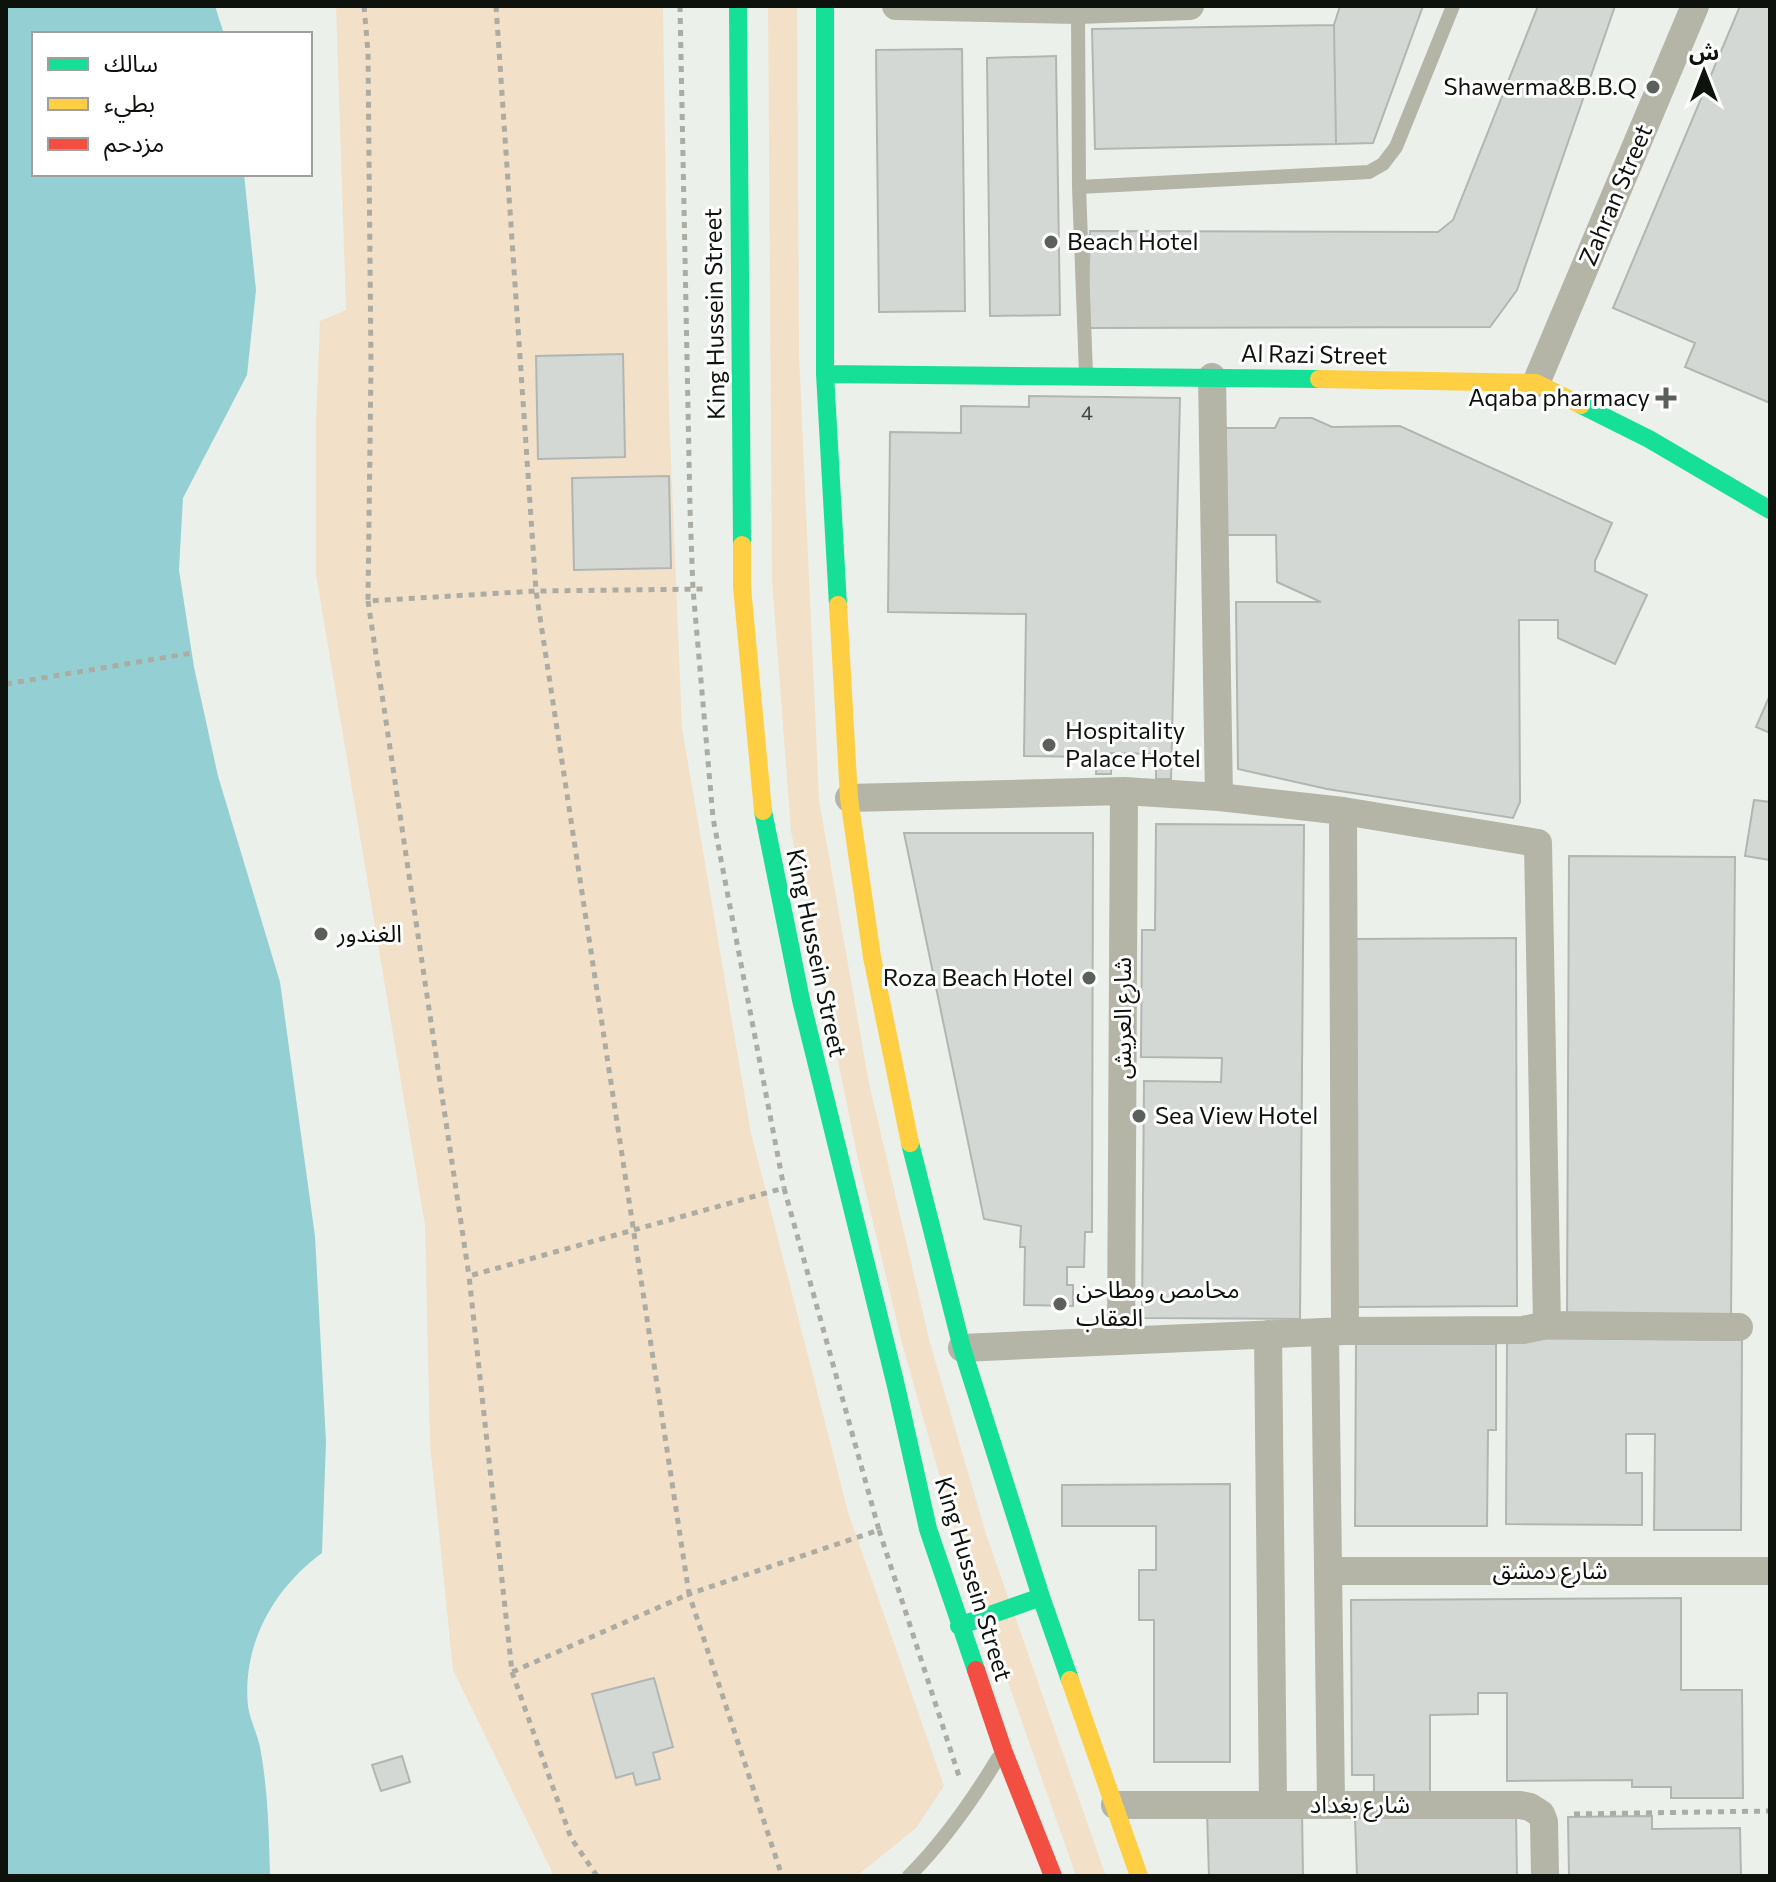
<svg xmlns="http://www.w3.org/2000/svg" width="1776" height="1882" viewBox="0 0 1776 1882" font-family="Commissioner,'Noto Sans Arabic',sans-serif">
  <rect width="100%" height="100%" fill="#ecf0ea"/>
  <path fill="#f3e0c8" d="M336,6H663L669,414L682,728L751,1133L848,1512L944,1786L916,1828L857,1876H554L453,1670L430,1444L425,1225L316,574V418L320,321L346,310Z
    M768,6H797L799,354L819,800L869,1083L930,1343L987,1537L1106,1876H1076L956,1534L902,1343L859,1164L791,831L772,581Z"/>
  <path fill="#94d0d3" d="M6,6H215L224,34H34V174H244L256,290L247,375L183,498L179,570L194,667L218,776L280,982L315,1236L326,1442L322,1553C273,1589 242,1645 248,1706C250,1720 257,1733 260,1747C268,1789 269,1834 270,1876H6Z"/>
  <path fill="#d3d8d4" stroke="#b1b6b2" stroke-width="2" d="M1340,6H1423L1373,143L1336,144L1334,25Z
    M1538,6H1615L1517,290L1490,327L1087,328L1090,231L1438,232L1453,220Z
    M1740,6H1770V403L1685,367L1695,343L1613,308Z
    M1334,25L1336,144L1095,149L1092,29Z
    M962,49L965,311L879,312L876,50Z
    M1056,56L1060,315L990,316L987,58Z
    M623,354L625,457L538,459L536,356Z
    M1029,396L1180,398L1171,779H1156V754L1111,753V774H1096L1097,757L1024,756L1026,614L888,612L890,432L961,433V406L1029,407Z
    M1280,418H1312L1332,427L1400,426L1612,523L1595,561V571L1647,595L1615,664L1558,638V620H1519L1520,802L1513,818L1327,789L1238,769L1236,602H1321L1277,582L1276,535H1219V428H1275Z
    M669,476L671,568L574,570L572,478Z
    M1770,695V733L1756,727Z
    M1754,800L1770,802V860L1745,856Z
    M1156,824L1304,825L1300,1319L1142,1318L1144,1081L1221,1082L1222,1058L1141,1057L1142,930H1155Z
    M904,833H1093L1092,1232H1085L1084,1267H1067V1285H1073V1306L1024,1305L1025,1247H1020L1021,1226L984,1219Z
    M1569,856L1735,857L1731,1318L1567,1317Z
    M1516,938L1517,1306L1356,1307L1355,939Z
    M1507,1338L1742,1340L1741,1530H1654L1655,1434H1626V1473H1642V1525L1506,1524Z
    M1356,1344H1496V1430H1488L1487,1526H1355Z
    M1230,1484V1762H1154V1620H1139V1570H1156V1526H1062V1485Z
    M1681,1598V1690H1742L1743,1798H1671V1787H1632V1780L1507,1781V1693H1478V1714L1430,1715V1798H1374V1775H1352L1351,1600Z
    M654,1678L673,1747L653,1753L660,1779L636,1785L633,1773L616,1778L592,1694Z
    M402,1756L410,1782L381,1791L372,1765Z
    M1302,1811L1303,1876H1209L1207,1813Z
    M1516,1815L1517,1876H1357L1355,1818Z
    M1652,1816V1829L1740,1828L1741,1876H1569L1568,1817Z"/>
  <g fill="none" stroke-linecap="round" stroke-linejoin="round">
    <path stroke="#abaca3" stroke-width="5" stroke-dasharray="6 6" stroke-linecap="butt" d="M364,6L368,52L371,366L368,601L536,591L706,589
      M496,6L536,591L689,1594L512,1672L469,1276L784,1188L879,1530L689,1594L782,1876
      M680,6L690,509L693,589L713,818L784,1188
      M368,601L469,1276
      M6,684L192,653
      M879,1530L959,1776
      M512,1672L571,1838L597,1876
      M1574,1814L1770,1811"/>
    <path stroke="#b4b4a7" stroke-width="14" d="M1078,10L1079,187L1369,172L1383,164L1396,147L1453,6
      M1079,187L1086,374
      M909,1876C945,1840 972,1801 998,1758"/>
    <path stroke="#b4b4a7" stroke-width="28" d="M896,6L1078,10L1190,6
      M1212,377L1219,797
      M1536,383L1695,6
      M849,798L1124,791L1219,797L1343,811L1538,843L1547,1325L1523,1330L1345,1331L962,1348
      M1343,811L1345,1331
      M1547,1325L1739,1327
      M1325,1332L1331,1805
      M1268,1334L1273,1805
      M1121,1341L1124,791
      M1329,1571H1770
      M1115,1805H1520L1530,1807L1541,1814L1544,1822L1545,1876"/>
    <path stroke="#16e098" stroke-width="18" d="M738,6L742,545
      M825,6V374L838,605
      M825,374L1319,379
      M1581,405L1649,439L1770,510
      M763,811L801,1000L896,1386L928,1529L976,1670
      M910,1143L962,1348L1041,1597L1070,1680
      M959,1626L1041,1597"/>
    <path stroke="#ffcf43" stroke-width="18" d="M1319,379L1536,383L1581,405
      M742,545V587L763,811
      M838,605L849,798L872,957L910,1143
      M1070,1680L1139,1876"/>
    <path stroke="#f24e42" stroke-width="18" d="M976,1670L1003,1750L1053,1876"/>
  </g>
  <g fill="#5c605a" stroke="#fff" stroke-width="3">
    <circle cx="1653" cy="87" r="8"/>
    <circle cx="1051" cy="242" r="8"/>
    <path d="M1662 386h8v8h8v8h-8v8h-8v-8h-8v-8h8z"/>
    <circle cx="1049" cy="745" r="8"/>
    <circle cx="321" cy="934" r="8"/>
    <circle cx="1089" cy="978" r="8"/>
    <circle cx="1139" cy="1116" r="8"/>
    <circle cx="1060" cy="1304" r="8"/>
  </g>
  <g text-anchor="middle" stroke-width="6" stroke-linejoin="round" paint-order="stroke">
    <g font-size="20" fill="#3f443f">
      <text x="1087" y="420">4</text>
    </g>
    <g font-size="24" fill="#0e120d" stroke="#fff" text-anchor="start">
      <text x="1637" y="95" text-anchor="end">Shawerma&amp;B.B.Q</text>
      <text x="1067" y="250">Beach Hotel</text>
      <text x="1650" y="406" text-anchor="end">Aqaba pharmacy</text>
      <text x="1065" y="739">Hospitality<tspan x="1065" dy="28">Palace Hotel</tspan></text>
      <text x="337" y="942">الغندور</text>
      <text x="1073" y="986" text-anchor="end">Roza Beach Hotel</text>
      <text x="1155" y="1124">Sea View Hotel</text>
      <text x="1076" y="1298">محامص ومطاحن<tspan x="1076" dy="28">العقاب</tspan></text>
    </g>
    <g font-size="24" fill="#0e120d" stroke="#fff">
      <text transform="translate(1616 195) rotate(-67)" y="8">Zahran Street</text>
      <text transform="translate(715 314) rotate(-91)" y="8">King Hussein Street</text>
      <text transform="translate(1314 355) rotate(1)" y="8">Al Razi Street</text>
      <text transform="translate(816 953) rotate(78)" y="8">King Hussein Street</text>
      <text transform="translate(1123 1018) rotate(-90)" y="8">شارع العريش</text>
      <text x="1550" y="1579">شارع دمشق</text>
      <text transform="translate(973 1579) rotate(73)" y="8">King Hussein Street</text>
      <text x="1360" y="1813">شارع بغداد</text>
    </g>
  </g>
  <rect width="1776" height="1882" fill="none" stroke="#0e120d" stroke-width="16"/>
  <rect x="32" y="32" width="280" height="144" fill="#ffffff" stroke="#9fa09e" stroke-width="2"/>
  <rect x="48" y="58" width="40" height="12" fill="#16e098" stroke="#9fa09e" stroke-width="2"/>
  <text x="104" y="72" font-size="24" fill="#0e120d">سالك</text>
  <rect x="48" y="98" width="40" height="12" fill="#ffcf43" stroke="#9fa09e" stroke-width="2"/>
  <text x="104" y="112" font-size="24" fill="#0e120d">بطيء</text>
  <rect x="48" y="138" width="40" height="12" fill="#f24e42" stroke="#9fa09e" stroke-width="2"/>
  <text x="104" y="152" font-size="24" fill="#0e120d">مزدحم</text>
  <g transform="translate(1704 72)" stroke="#ffffff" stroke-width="6" paint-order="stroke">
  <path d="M0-6L14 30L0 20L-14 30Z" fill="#0e120d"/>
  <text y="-12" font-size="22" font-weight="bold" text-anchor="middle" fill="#0e120d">ش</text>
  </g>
</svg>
